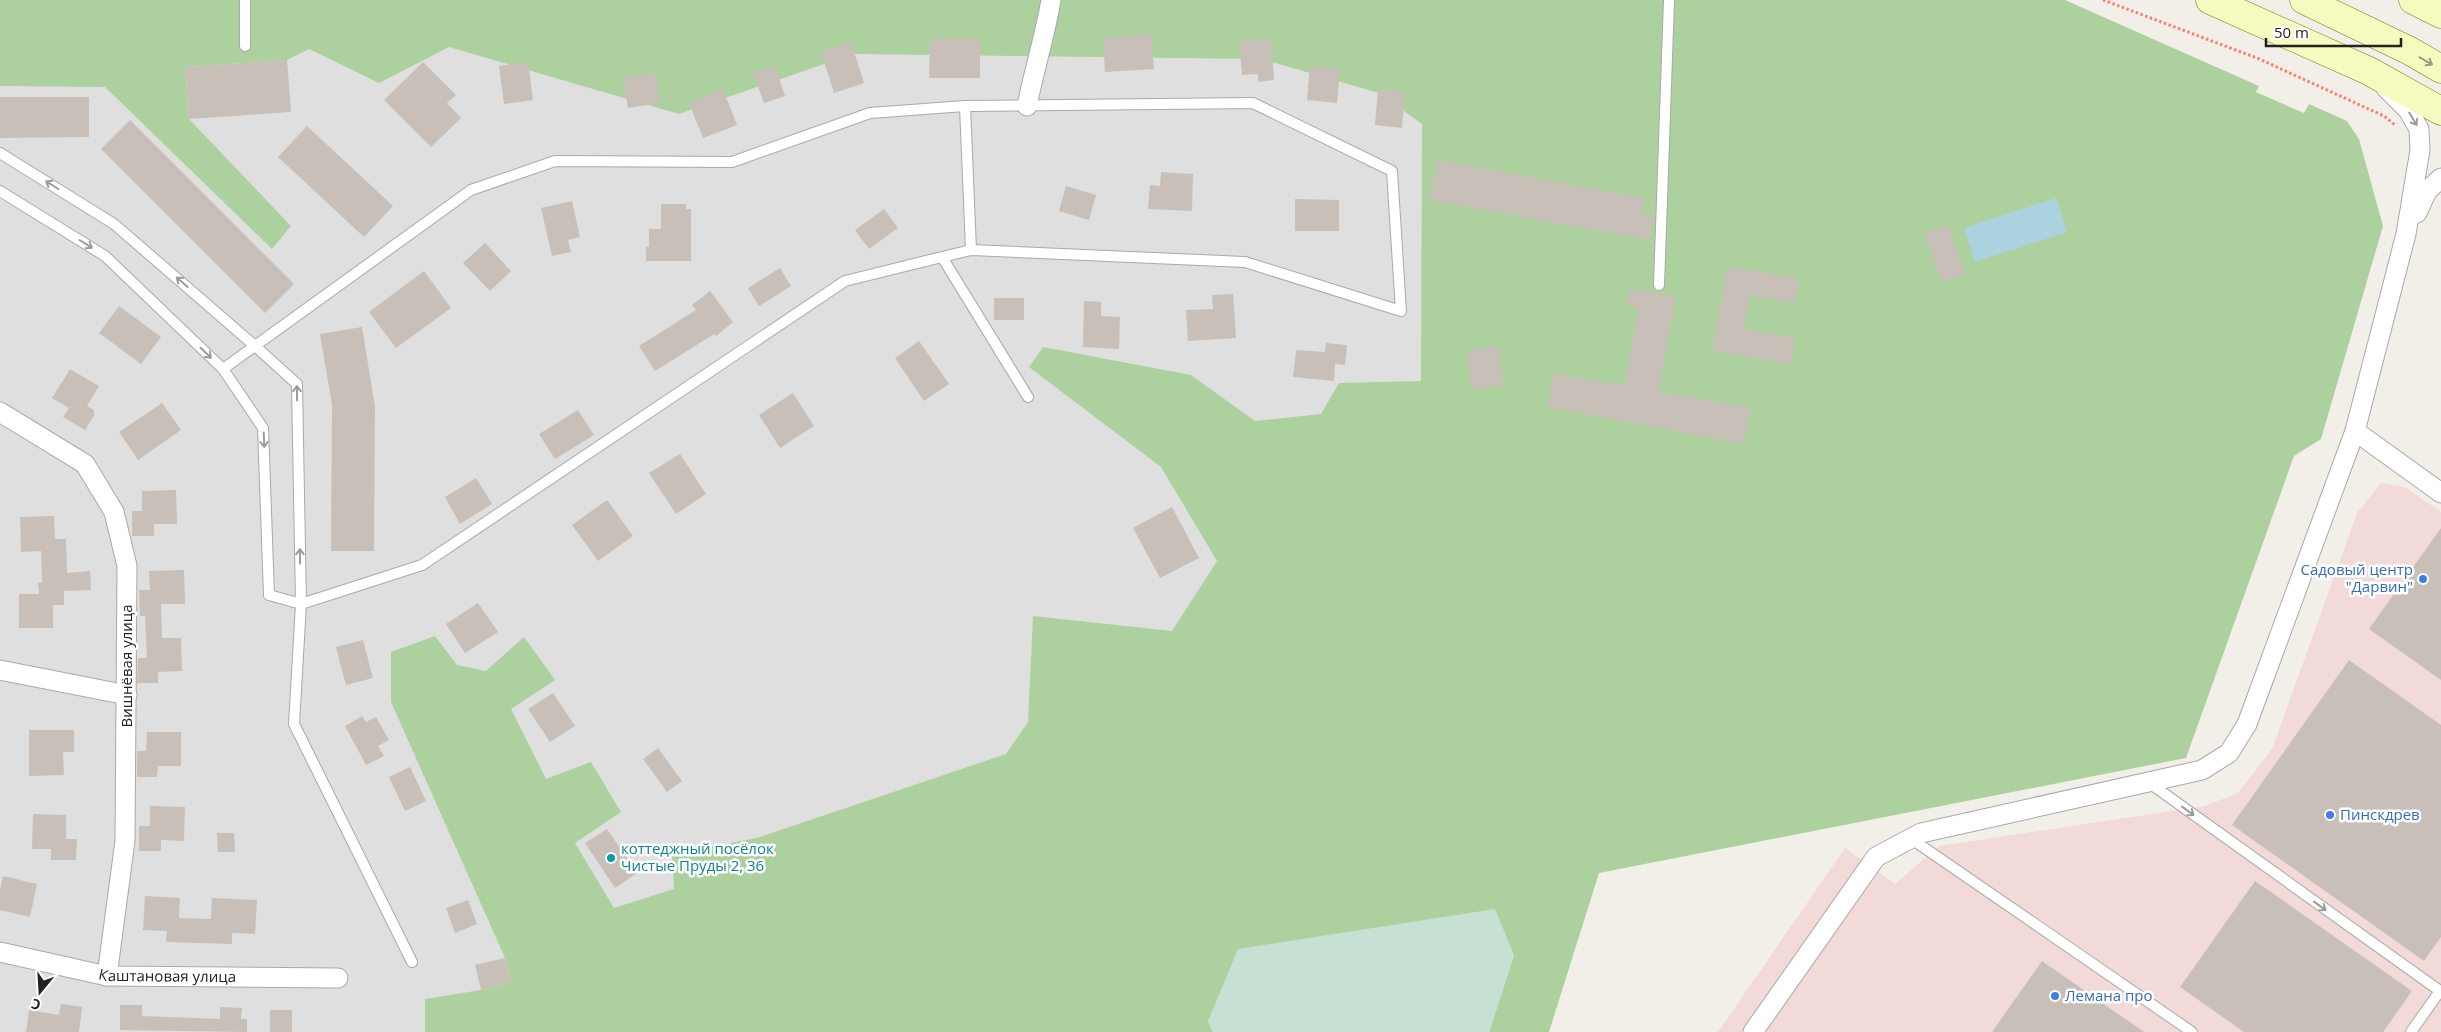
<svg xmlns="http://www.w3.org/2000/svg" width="2441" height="1032" viewBox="0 0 2441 1032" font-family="'Open Sans',sans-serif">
  <rect width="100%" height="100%" fill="#f2efe9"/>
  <path fill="#e0dfdf" d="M0,0H1425L1444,890L706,1032H0Z"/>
  <path fill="#f2dad9" d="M2381,483L2405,487L2441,512V1032H1718L1845,848L1895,884L1939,846L2205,806L2238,793L2272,749L2357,513Z"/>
  <path fill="#add19e" d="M0,0H2065L2259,86L2256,92L2304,113L2309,104L2347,121L2359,139L2383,226L2321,439L2294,456L2186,758L1599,873L1549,1032H1489L1514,955L1208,1021L1213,1032H425V999L481,990L511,982L505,958L391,702V652L435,636L457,665L486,671L524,637L555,680L511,709L546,779L591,762L621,812L575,843L614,908L674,889L672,854L757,838L1006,754L1028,722L1033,616L1172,631L1217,561L1161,467L1029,367L1043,347L1191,375L1255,421L1321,414L1339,383L1421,381L1422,124L1379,93L1261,59L853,54L679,114L449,47L379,83L309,49L287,60L185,67L189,119L291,226L272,249L105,87L0,86Z"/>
  <path fill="#c6e0d4" d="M1495,909L1514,955L1489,1032H1213L1208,1021L1238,949Z"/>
  <path fill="#aad3df" d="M2056,198L2067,232L1975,262L1964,228Z"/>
  <path fill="#c7bfb8" d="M1151,34L1154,69L1105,72L1103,38Z
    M1271,38L1274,80L1258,82V74L1242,75L1239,41Z
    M930,39H980V78H929Z
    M851,42L864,83L834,93L821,52Z
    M287,60L291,112L189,119L185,67Z
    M423,62L456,95L447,103L461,118L431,147L384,100Z
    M528,62L533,100L504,104L499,66Z
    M775,66L785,96L764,103L753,73Z
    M1310,66L1340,69L1337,103L1307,100Z
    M655,73L660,103L628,108L623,78Z
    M723,89L737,125L703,138L689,103Z
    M1378,89L1405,92L1402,128L1375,125Z
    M0,97H89V137L0,138Z
    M130,120L294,284L265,313L101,149Z
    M307,126L393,206L364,237L278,157Z
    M1437,160L1644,198L1642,213L1654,215L1649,240L1430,200Z
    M1161,172L1193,174L1192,211L1148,209L1150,185L1160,186Z
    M1066,186L1096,195L1089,220L1059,211Z
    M1295,199L1339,200V231H1295Z
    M572,201L580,237L568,240L571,252L552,256L541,208Z
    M661,204H686V209H691V261H646V247H649V229H661Z
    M884,209L898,228L869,249L855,230Z
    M1948,225L1965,274L1942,282L1924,233Z
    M485,243L511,271L490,291L463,263Z
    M1727,266L1799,279L1795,303L1750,295L1743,329L1795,338L1790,365L1712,350Z
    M780,268L791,286L759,306L748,288Z
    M424,271L451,308L396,348L369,312Z
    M1629,289L1676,297L1658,391L1751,408L1744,444L1548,407L1554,373L1624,386L1639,308L1626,305Z
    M710,291L733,322L716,336L714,334L655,371L639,346L696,310L692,305Z
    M1233,294L1236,338L1188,341L1186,310L1213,309L1212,295Z
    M994,298H1024V320H994Z
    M1084,301L1101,302V316L1120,317L1119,349L1083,347Z
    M119,306L161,337L141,364L99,333Z
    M362,327L375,407L374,551H331L332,405L320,334Z
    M919,341L949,384L924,401L895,358Z
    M1326,343L1347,345L1345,365L1335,364L1334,381L1293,377L1296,350L1325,352Z
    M1498,346L1504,385L1472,390L1466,351Z
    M70,369L99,386L87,406L94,410V416L85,430L63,417L69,408L52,398Z
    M793,393L814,426L780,448L759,415Z
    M162,403L181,430L138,460L119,432Z
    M578,410L594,435L555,459L539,434Z
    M680,454L706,494L676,514L649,473Z
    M476,478L492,504L460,524L445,497Z
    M176,490L177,524H154V536H132V511H142V491Z
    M607,500L633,536L598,561L572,525Z
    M1172,507L1199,558L1160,578L1133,528Z
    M54,516L55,539H66L67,573L90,571L91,590L64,591V605H53V628H19V594H39L38,583H42L41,551L21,552L20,517Z
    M2441,528V680L2369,629Z
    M184,570L185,604H161L162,638H181L182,671L158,672V683H137L138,658H147L145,616H140L139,590H150L149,571Z
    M478,603L498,632L465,653L446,624Z
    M363,640L373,678L346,685L336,647Z
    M2349,660L2441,725V937L2424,961L2232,825Z
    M553,693L575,726L550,742L528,709Z
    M362,716L366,722L376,717L389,740L378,746L384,756L366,765L345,726Z
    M29,730H74V752H63L64,775L29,776Z
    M147,732H181V766H158L157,777H137V751H146Z
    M658,748L682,781L667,792L643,759Z
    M410,767L426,801L405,811L389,777Z
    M150,806L185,807L184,841L161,840V851H139V826H150Z
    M33,814L66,815V839H77L76,860H51V849H32Z
    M607,829L637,873L615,888L585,843Z
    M217,833H234L235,852H218Z
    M3,876L37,884L30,917L0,910V890Z
    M2255,881L2412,991L2383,1032H2244L2180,987Z
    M145,896L180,898L179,918L211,919L212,898L257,900L255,934L232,933V944L166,942L167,931L143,930Z
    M468,900L477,924L455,933L446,908Z
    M505,958L511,982L481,990L475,965Z
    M2042,961L2144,1032H1992Z
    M61,1004L82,1007L79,1032H26L29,1010L59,1015Z
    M120,1005H142V1016L220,1019V1007L242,1008L241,1019H247V1032L120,1030Z
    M270,1010H292V1032H270Z"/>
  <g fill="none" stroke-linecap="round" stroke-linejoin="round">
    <g stroke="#a9a9a9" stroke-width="12">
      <path id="lane" d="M245,46V0
        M965,106L971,250
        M0,153L114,224L255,346L297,384L301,604L294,724L412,962
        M0,191L105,256L223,369L263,428L269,595L301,604L422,565L845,281L942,257L971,250L1245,262L1401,311L1392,171L1253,103L965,106L870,113L732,162L555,161L471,190L223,369
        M942,257L1028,397
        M1659,285L1669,0
        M2148,782L2440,991
        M1910,838L2192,1032
        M2411,1032L2440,991L2441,992"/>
    </g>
    <g stroke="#a9a9a9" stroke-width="21">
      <g id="street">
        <path d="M1027,106C1034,70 1045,36 1051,0"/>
        <path d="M2417,213L2427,191L2441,178"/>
        <path d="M0,412L85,464L114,512L127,566L125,841L107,976"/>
        <path d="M2355,431L2441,493"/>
        <path d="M0,670L127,695"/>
        <path id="s1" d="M0,952L107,976L338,978"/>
        <path d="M1753,1032L1876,857L1921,833L2202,770L2229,753L2247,724L2355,431L2406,234L2420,150L2419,129L2408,110L2386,88"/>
      </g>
    </g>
    <g stroke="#707d05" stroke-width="29">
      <path id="secondary" d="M2210,0L2369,71L2441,111
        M2304,0L2410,51L2441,69
        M2413,0L2441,14"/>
    </g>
    <path stroke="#fa8072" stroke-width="3" stroke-dasharray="2.5 2.5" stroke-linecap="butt" d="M2103,0L2257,58L2384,116L2395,125"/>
    <use href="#lane" stroke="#fff" stroke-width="10"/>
    <use href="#street" stroke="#fff" stroke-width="19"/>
    <use href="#secondary" stroke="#f7fabf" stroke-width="28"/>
  </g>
  <defs><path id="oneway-shaft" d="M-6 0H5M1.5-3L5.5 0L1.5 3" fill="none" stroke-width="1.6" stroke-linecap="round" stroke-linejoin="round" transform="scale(1.25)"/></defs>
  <use stroke="#979978" href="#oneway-shaft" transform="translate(2426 61) rotate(30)"/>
  <g stroke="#9c9c9c">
    <use href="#oneway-shaft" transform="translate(2413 119) rotate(59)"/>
    <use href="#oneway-shaft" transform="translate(52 185) rotate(-148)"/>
    <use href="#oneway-shaft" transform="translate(86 244) rotate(32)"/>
    <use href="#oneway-shaft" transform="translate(182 282) rotate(-139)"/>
    <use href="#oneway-shaft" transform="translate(206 353) rotate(44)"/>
    <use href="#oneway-shaft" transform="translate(297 393) rotate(-91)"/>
    <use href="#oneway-shaft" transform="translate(264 440) rotate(88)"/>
    <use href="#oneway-shaft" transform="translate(300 556) rotate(-91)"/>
    <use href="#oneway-shaft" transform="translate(2188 811) rotate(36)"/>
    <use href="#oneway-shaft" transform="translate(2320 906) rotate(36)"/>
  </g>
  <g fill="#3f7fe0" stroke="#fff" stroke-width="2">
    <circle cx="2423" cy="579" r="5"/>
    <circle cx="2330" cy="815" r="5"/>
    <circle cx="2055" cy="996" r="5"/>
  </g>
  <circle fill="#0f9aa8" stroke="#fff" stroke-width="2" cx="611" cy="858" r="5"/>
  <g text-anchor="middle" stroke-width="5" stroke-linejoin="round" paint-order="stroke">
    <g font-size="15" fill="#366cbe" stroke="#fff" text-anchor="start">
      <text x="2413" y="575" text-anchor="end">Садовый центр<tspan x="2413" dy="17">"Дарвин"</tspan></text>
      <text x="2340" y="820">Пинскдрев</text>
      <text x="2065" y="1001">Лемана про</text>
    </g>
    <g font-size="15" fill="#222" stroke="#fff">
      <text transform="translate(127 666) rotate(-90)" y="5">Вишнёвая улица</text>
      <text dy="5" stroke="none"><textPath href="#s1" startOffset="170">Каштановая улица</textPath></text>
    </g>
    <g font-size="15" fill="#0d838f" stroke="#fff" text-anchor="start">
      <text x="621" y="854">коттеджный посёлок<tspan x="621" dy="17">Чистые Пруды 2, 36</tspan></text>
    </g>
  </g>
  <g transform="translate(40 992) rotate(198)" stroke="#ffffff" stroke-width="4" paint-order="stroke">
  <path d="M0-4L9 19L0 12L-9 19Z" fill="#222222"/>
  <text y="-8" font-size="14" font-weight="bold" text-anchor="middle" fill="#222222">С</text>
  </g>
  <path d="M2266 38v8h135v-8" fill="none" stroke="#222222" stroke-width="2.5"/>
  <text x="2274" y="38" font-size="15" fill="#222222" stroke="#ffffff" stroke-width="4" paint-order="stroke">50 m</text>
</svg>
